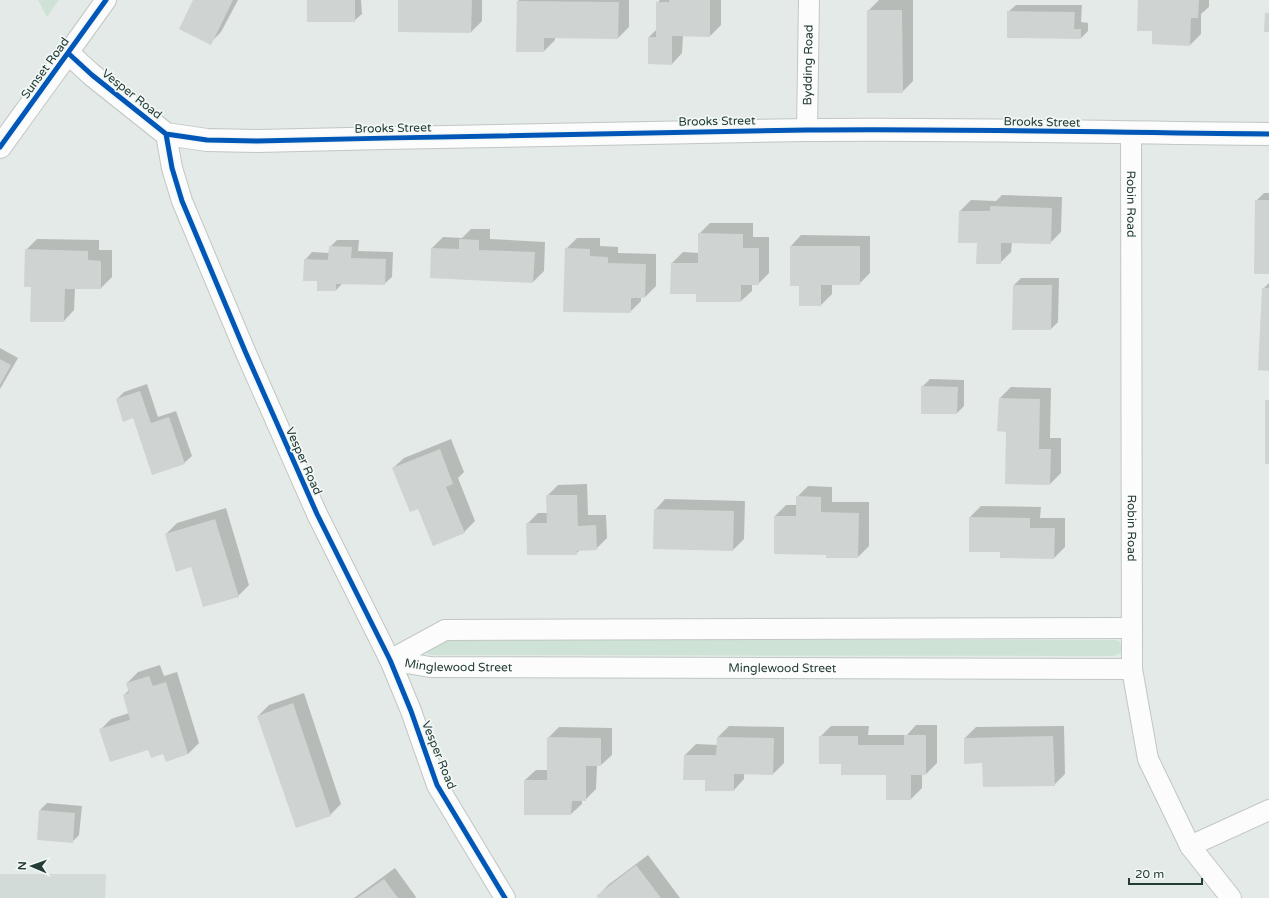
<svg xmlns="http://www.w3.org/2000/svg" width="1269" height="898" viewBox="0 0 1269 898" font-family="'Varela Round',sans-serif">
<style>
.built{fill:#d2dbd7}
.green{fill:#cee2d5}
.shadow{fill:#0003}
.building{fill:#cfd3d2}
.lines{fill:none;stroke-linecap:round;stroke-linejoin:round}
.minor-casing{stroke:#c1c7c4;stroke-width:22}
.tertiary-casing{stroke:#c1c7c4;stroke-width:24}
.minor{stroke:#fbfcfb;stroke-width:20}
.tertiary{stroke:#fbfcfb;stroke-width:22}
.cycleway-casing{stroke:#f3f8f6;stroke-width:8}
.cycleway{stroke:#0057b8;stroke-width:5}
.labels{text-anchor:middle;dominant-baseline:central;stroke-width:3.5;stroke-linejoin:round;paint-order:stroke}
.street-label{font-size:12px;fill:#233c37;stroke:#f3f8f6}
</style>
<rect width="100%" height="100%" fill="#e4eae7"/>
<path class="built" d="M0,874h106l-1,24h-105z"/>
<path class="green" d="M38,0h21l-12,17z
M431,640h683l5,1 3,6 -1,6 -7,3 -682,-1 -4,-1 -4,-3z"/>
<path class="shadow" d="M195,0h43l-17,32 -11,11z
M308,0h53l1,14 -8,7z
M399,0h83v21l-11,11z
M519,0h110v27l-11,11 -63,-1v3l-11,11 -26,-50z
M660,0h61v25l-11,11 -27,-1 -1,18 -10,11 -23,-27 8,-8v-26z
M879,0h34v81l-11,11 -34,-81z
M1139,0h70v7l-8,7v20l-11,11 -37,-15z
M1016,5h66l-1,17 7,1v8l-7,7 -73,-26z
M1264,193h5v80l-13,-72z
M1002,195l60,2 -1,35 -11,11 -38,-1 -1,10 -11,11 -22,-20 -18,-32 11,-11 25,1z
M710,223h43v14h16v36l-11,11h-6v7l-11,10 -43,-8 -26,-30 11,-11 16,1v-19z
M471,229h19v10l55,3 -1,29 -11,11 -101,-34 11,-11 19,1z
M801,235l69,1v37l-11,11h-27v10l-11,11 -20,-20 -10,-39z
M577,238h23v8l18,1v6l38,1v32l-11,11h-4v4l-11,11 -64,-63z
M37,239l62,1v10h13v27l-11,11h-26l-1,22 -10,11 -38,-71z
M337,240h22l-1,11 35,1 -1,25 -8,7 -41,-1 -7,7 -18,-10 -13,-20 7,-8 17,1 1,-6z
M1021,278h38l-1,44 -7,7h-38l1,-44z
M1269,283v87l-6,-81z
M0,348l18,10 -18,31z
M930,379l34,1v26l-7,7h-35v-26z
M147,384l11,33 18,-6 16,45 -8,7 -50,-46 -17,-18 7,-7z
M1011,387l40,1 -1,50h11v35l-11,11 -43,-53 -7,-33z
M451,439l13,33 -6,6 17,43 -11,11 -45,-24 -26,-40 11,-10z
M587,484l1,31h18l1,23 -11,11 -16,1 -4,4 -49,-30 11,-11h10l-1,-17 11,-11z
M808,486l24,1v15h37v44l-11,11 -31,-3 -52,-38 11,-11h11v-8z
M665,499l80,2 -1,38 -11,11 -78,-40z
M981,506l60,1 -1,11h25v29l-11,11 -84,-41z
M226,508l23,77 -11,11 -46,-30 -26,-32 11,-11z
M160,665l4,11 13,-4 22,71 -11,11 -24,-1 -15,-4 -49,-19 11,-11 18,-6 -5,-18 5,-5 -2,-7 11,-11z
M304,693l37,111 -11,11 -72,-99 11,-11z
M916,725h21v38l-11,11h-4v14l-11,11 -24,-25 -45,-11 -22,-26 11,-11h38l-1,9h39z
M729,726l55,1v36l-11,11 -29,-1v6l-10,11 -27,-11 -22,-24 11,-11 22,1v-8z
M1064,726l1,48 -11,11 -71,-23 -18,1v-25l11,-11z
M559,727l53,1v27l-11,10h-4l-1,24 -11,11h-3v4l-11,10 -46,-34 11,-10h12v-32z
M47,803l35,3 -3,29 -7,7 -32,-32z
M648,855l32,43h-81l-1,-2 10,-11z
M395,868l21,29 -1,1h-61z"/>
<path class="building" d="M193,0h40l-22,45 -32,-16z
M307,0h48v22h-48z
M398,0h74l-1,33 -73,-1z
M669,0h41v37l-38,-1v29l-24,-1v-27h8v-35h13z
M1138,0h61l-1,18h-7l-1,28 -38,-2v-13h-15z
M517,1l102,1 -1,37 -74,-1v14h-28z
M867,10h35l1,83h-36z
M1007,11l68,1 -1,17h7v10l-74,-1z
M1265,13h4v19h-5z
M1255,200h14v74h-15z
M990,206l62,2 -1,36 -50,-1v21h-25l1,-21h-19l1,-32h31z
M698,233l45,1v14h16v37h-18v17h-45v-8h-26l1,-31h27z
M459,239l20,1v10l56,2 -2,31 -103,-5 1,-30 28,1z
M329,246l23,1 -1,11 35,1 -1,26 -49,-1v7h-19v-10h-14l1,-22 24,1z
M790,246h70v39h-39v21h-22v-20h-9z
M565,248l25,1v7l18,1v6l38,1 -1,34h-14v15l-68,-1z
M25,249l63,2v9l13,1v28h-36l-1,33h-34l1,-35h-7z
M1013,285h39l-1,45h-39z
M1262,288h7v83l-11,-1z
M0,359l11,6 -11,20z
M921,386l37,1 -1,27h-36z
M140,391l11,32 18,-6 16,47 -33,11 -19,-57 -10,4 -7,-23z
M999,398l41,1 -1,50h12l-1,36 -45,-1 1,-52 -9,-1z
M1265,400h4v64h-4z
M440,449l13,35 -7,3 19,46 -32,13 -15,-37 -8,3 -18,-44z
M546,495h31l1,31 18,-1 1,25 -20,1v4h-50l-1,-32h21z
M796,496l25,1v15l38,1 -1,45h-32v-3l-52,-1v-38h22z
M654,509l80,2 -1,40 -80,-2z
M969,517l61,1v10h25l-1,31 -54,-1v-6h-31z
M215,519l24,78 -36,10 -12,-40 -15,5 -11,-38z
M149,676l4,10 13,-4 22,72 -22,8 -3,-8 -12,4 -3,-8 -38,12 -11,-33 31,-9 -7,-25 6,-2 -3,-10z
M293,703l38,113 -35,12 -39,-112z
M904,735h22v40h-15v25h-25v-25h-45v-11h-22v-28h39v9h46z
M1053,736l2,50 -72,1 -1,-24 -18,1v-26z
M547,737l54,1v28h-15v35h-14l-1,14h-47v-35h23z
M717,737l57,1 -1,37 -39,-1v17h-29v-11h-22l1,-25h32z
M39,810l36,3 -2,30 -36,-3z
M636,865l25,33h-63l-2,-2z
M384,879l14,19h-41z"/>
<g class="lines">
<g class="minor-casing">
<g id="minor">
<path d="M68,53l38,-53"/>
<path id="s1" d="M807,130l2,-130"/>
<path id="s2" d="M1131,133l1,536 16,90 42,87 41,52"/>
<path d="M166,134l6,34 10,33 63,150 72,163 73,146 21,51 26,74 68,113"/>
<path d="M390,660l55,-30 687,-2"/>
<path id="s3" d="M390,660l40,7 702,2"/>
<path d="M1190,846l79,-36"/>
</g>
</g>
<g class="tertiary-casing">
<path id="tertiary" d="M0,147l68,-94 24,22 74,59 41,6 51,1c183,-4 366,-9 549,-11 154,-2 308,3 462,4"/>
</g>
<use href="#minor" class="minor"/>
<use href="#tertiary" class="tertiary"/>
<g class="cycleway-casing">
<path id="cycleway" d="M68,53l24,22 74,59 6,34 10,33 63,150 72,163 73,146 21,51 26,74 68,113
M166,134l41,6 51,1c183,-4 366,-9 549,-11 154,-2 308,3 462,4
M0,147l106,-147"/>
</g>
<use href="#cycleway" class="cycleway"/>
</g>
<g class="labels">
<g class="street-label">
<text stroke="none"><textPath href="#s1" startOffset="65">Bydding Road</textPath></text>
<text transform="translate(45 68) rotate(-54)">Sunset Road</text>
<text transform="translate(132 94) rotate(38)">Vesper Road</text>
<text transform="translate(717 121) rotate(-1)">Brooks Street</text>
<text transform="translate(1042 122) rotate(1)">Brooks Street</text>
<text transform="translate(393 128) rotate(-1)">Brooks Street</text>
<text stroke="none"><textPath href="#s2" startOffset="71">Robin Road</textPath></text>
<text transform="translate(304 461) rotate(66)">Vesper Road</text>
<text stroke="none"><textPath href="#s2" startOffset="395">Robin Road</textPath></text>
<text stroke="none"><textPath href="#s3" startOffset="69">Minglewood Street</textPath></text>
<text stroke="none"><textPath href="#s3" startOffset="393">Minglewood Street</textPath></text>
<text transform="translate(439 755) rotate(68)">Vesper Road</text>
</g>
</g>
<g transform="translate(32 866) rotate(272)" stroke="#f3f8f6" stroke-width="3" paint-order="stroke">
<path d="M0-3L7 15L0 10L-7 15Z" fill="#233c37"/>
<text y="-6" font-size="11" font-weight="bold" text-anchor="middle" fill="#233c37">N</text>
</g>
<path d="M1129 878v6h73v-6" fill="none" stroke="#233c37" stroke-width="2"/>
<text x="1135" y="878" font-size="12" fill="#233c37" stroke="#f3f8f6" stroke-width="3" paint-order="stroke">20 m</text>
</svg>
